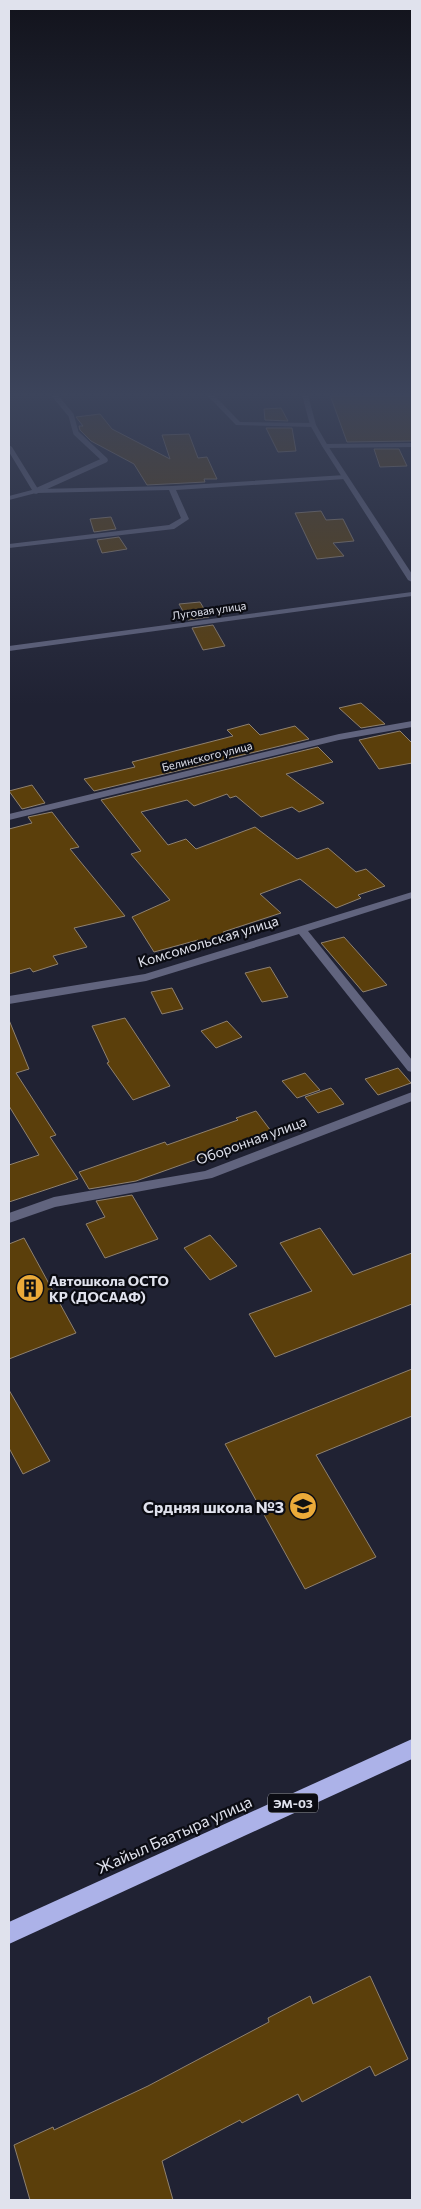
<svg xmlns="http://www.w3.org/2000/svg" width="421" height="2209" viewBox="0 0 421 2209" font-family="Commissioner,sans-serif">
<style>
.building{fill:#5b3f0b;stroke:#8f816f}
.lines{fill:none;stroke-linecap:round;stroke-linejoin:round}
.service{stroke:#61647e;stroke-width:5.5}
.minor{fill:#61647e;fill-rule:evenodd}
.tertiary{fill:#61647e;fill-rule:evenodd}
.trunk{fill:#acb2e8;fill-rule:evenodd}
.labels{text-anchor:middle;dominant-baseline:central;stroke-width:4.5;stroke-linejoin:round;paint-order:stroke}
.far-street-label{font-size:11px;fill:#e0e2ed;stroke:#0b0c13}
.shield{fill:#0b0c13;stroke:#a0a2ac;stroke-width:1}
.shield-label{font-size:12px;font-weight:bold;fill:#e0e2ed}
.street-label{font-size:14px;fill:#e0e2ed;stroke:#0b0c13}
.poi-label{font-size:14px;font-weight:bold;fill:#e0e2ed;stroke:#0b0c13;text-anchor:start}
.near-poi-label{font-size:16px;font-weight:bold;fill:#e0e2ed;stroke:#0b0c13;text-anchor:end}
.near-street-label{font-size:16px;fill:#e0e2ed;stroke:#0b0c13}
</style>
<rect width="100%" height="100%" fill="#202233"/>
<path class="building" d="M330,395h82v46l-65,1z
M281,408l7,13 -23,-1 -1,-11z
M100,414l12,15 58,30 -8,-24 27,-1 9,24 9,-1 10,22h-13l1,3 -58,3 -13,-21 -43,-23 -11,-11 -1,-4h4l-7,-9z
M266,428h26l4,23 -18,1z
M374,449h25l8,17 -27,1z
M321,511l5,9 17,-1 11,22 -21,2 11,13 -27,3 -22,-46z
M111,517l5,12 -22,3 -4,-13z
M119,537l8,12 -25,4 -5,-13z
M200,602l9,15 -21,3 -9,-16z
M213,625l12,21 -22,4 -11,-22z
M361,703l24,21 -24,4 -22,-20z
M249,724l11,11 35,-9 14,13 -215,52 -10,-12 51,-12 -3,-5 101,-26 -6,-6z
M400,731l12,12v20l-33,6 -20,-29z
M318,747l15,15 -47,12 38,29 -25,9 -7,-5 -31,10 -25,-21 -6,2 -3,-4 -33,12 -7,-6 -46,12 27,33 18,-6 10,10 59,-22 42,32 31,-11 28,24 10,-3 19,17 -27,9 3,3 -25,10 -36,-29 -40,15 21,19 -58,19 4,5 -26,7 -3,-4 -44,12 -22,-35 38,-17 -39,-46 10,-3 -40,-51z
M32,785l13,18 -23,6 -13,-18z
M52,812l27,35 -9,2 55,67 -51,12 13,19 -34,9 5,8 -25,8 -3,-4 -21,6v-145l23,-6 -4,-6z
M344,937l43,48 -24,7 -42,-49z
M270,967l18,30 -26,5 -17,-29z
M172,988l11,21 -21,5 -11,-22z
M125,1018l45,68 -37,14 -26,-37 2,-1 -17,-36z
M9,1020l20,49 -13,4 40,62 -6,2 28,42 -69,23v-37l30,-10 -30,-49z
M227,1021l15,16 -26,11 -15,-17z
M398,1068l13,15 -33,12 -13,-16z
M305,1073l15,17 -23,8 -15,-17z
M331,1088l13,16 -26,9 -13,-16z
M256,1111l15,20 -37,13 4,6 -30,11 -2,-5 -70,25 -47,8 -10,-17 86,-30 2,3 71,-25 -2,-2z
M132,1195l26,44 -53,19 -19,-34 19,-7 -9,-16z
M320,1228l33,47 59,-22v51l-137,53 -26,-43 63,-23 -32,-48z
M210,1235l27,31 -27,14 -26,-32z
M24,1238l52,95 -67,26v-115z
M412,1369v47l-96,39 60,102 -71,32 -80,-145z
M9,1390l41,71 -27,13 -14,-26z
M370,1976l38,83 -33,17 -5,-10 -68,36 -4,-8 -56,29 -2,-3 -78,41 11,39h-143l-16,-55 39,-18 1,3 94,-44 121,-64 -1,-4 42,-22 3,8z"/>
<g class="lines">
<path class="service" d="M36,491l69,-31 -29,-27 -5,-18 -16,-19"/>
<path class="minor" d="M207,395h7l26,27 73,1 3,2 -3,2 -77,-2z
M412,443v4l-87,1 -3,-2 3,-2z
M9,445l3,2 26,42 134,-3 173,-11 3,2 -3,2 -169,11 13,29 -15,10 -165,19v-4l160,-19 12,-7 -12,-28 -133,3 -27,7v-4l23,-6 -23,-38z
M412,721v6l-73,13 -330,80v-6l330,-80z
M412,892v6l-104,33 104,129v12l-4,-1 -109,-137 -153,47 -137,23v-8l136,-22z
M412,1092v9l-200,77 -157,29 -46,16v-10l45,-16 151,-26z"/>
<path class="tertiary" d="M302,395h6l8,30 12,21 84,128v8l-4,-2 -86,-134 -12,-21z
M412,592v4l-403,55v-5z"/>
<path class="trunk" d="M412,1739v20l-403,185v-22z"/>
</g>
<linearGradient id="sky" x2="0" y2="1"><stop stop-color="#12131c"/><stop offset="0.56" stop-color="#3c445b"/><stop offset="1" stop-color="#3c445b" stop-opacity="0"/></linearGradient>
<rect width="421" height="705" fill="url(#sky)"/>
<defs>
<g id="building-disc" transform="scale(1.4375)"><circle r="9.5" fill="#ebaa39" stroke="#0b0c13"/><path d="M-4-6H4V6H1V3H-1V6H-4ZM-2.5-4.3h1.7v1.8h-1.7ZM.8-4.3h1.7v1.8H.8ZM-2.5-1h1.7V.8h-1.7ZM.8-1h1.7V.8H.8Z" fill="#111"/></g>
<g id="school-disc" transform="scale(1.4375)"><circle r="9.5" fill="#ebaa39" stroke="#0b0c13"/><path d="M0-5L7-2L0 1L-7-2ZM-4 1L0 2.5L4 1V4Q0 6-4 4Z" fill="#111"/></g>
</defs>
<g fill-rule="evenodd">
<use href="#building-disc" x="30" y="1288"/>
<use href="#school-disc" x="303" y="1506"/>
</g>
<g class="labels">
<g class="far-street-label">
<text transform="translate(209 610) rotate(-8)">Луговая улица</text>
<text transform="translate(207 756) rotate(-14)">Белинского улица</text>
</g>
<rect class="shield" x="268" y="1793.5" width="50" height="19" rx="4"/>
<g class="shield-label">
<text x="293" y="1803">ЭМ-03</text>
</g>
<g class="street-label">
<text transform="translate(208 941) rotate(-17)">Комсомольская улица</text>
<text transform="translate(251 1140) rotate(-20)">Оборонная улица</text>
</g>
<g class="poi-label">
<text x="49" y="1280">Автошкола ОСТО<tspan x="49" dy="16">КР (ДОСААФ)</tspan></text>
</g>
<g class="near-poi-label">
<text x="284" y="1506">Срдняя школа №3</text>
</g>
<g class="near-street-label">
<text transform="translate(174 1834) rotate(-24)">Жайыл Баатыра улица</text>
</g>
</g>
<rect width="421" height="2209" fill="none" stroke="#e0e2ed" stroke-width="20"/>
</svg>
